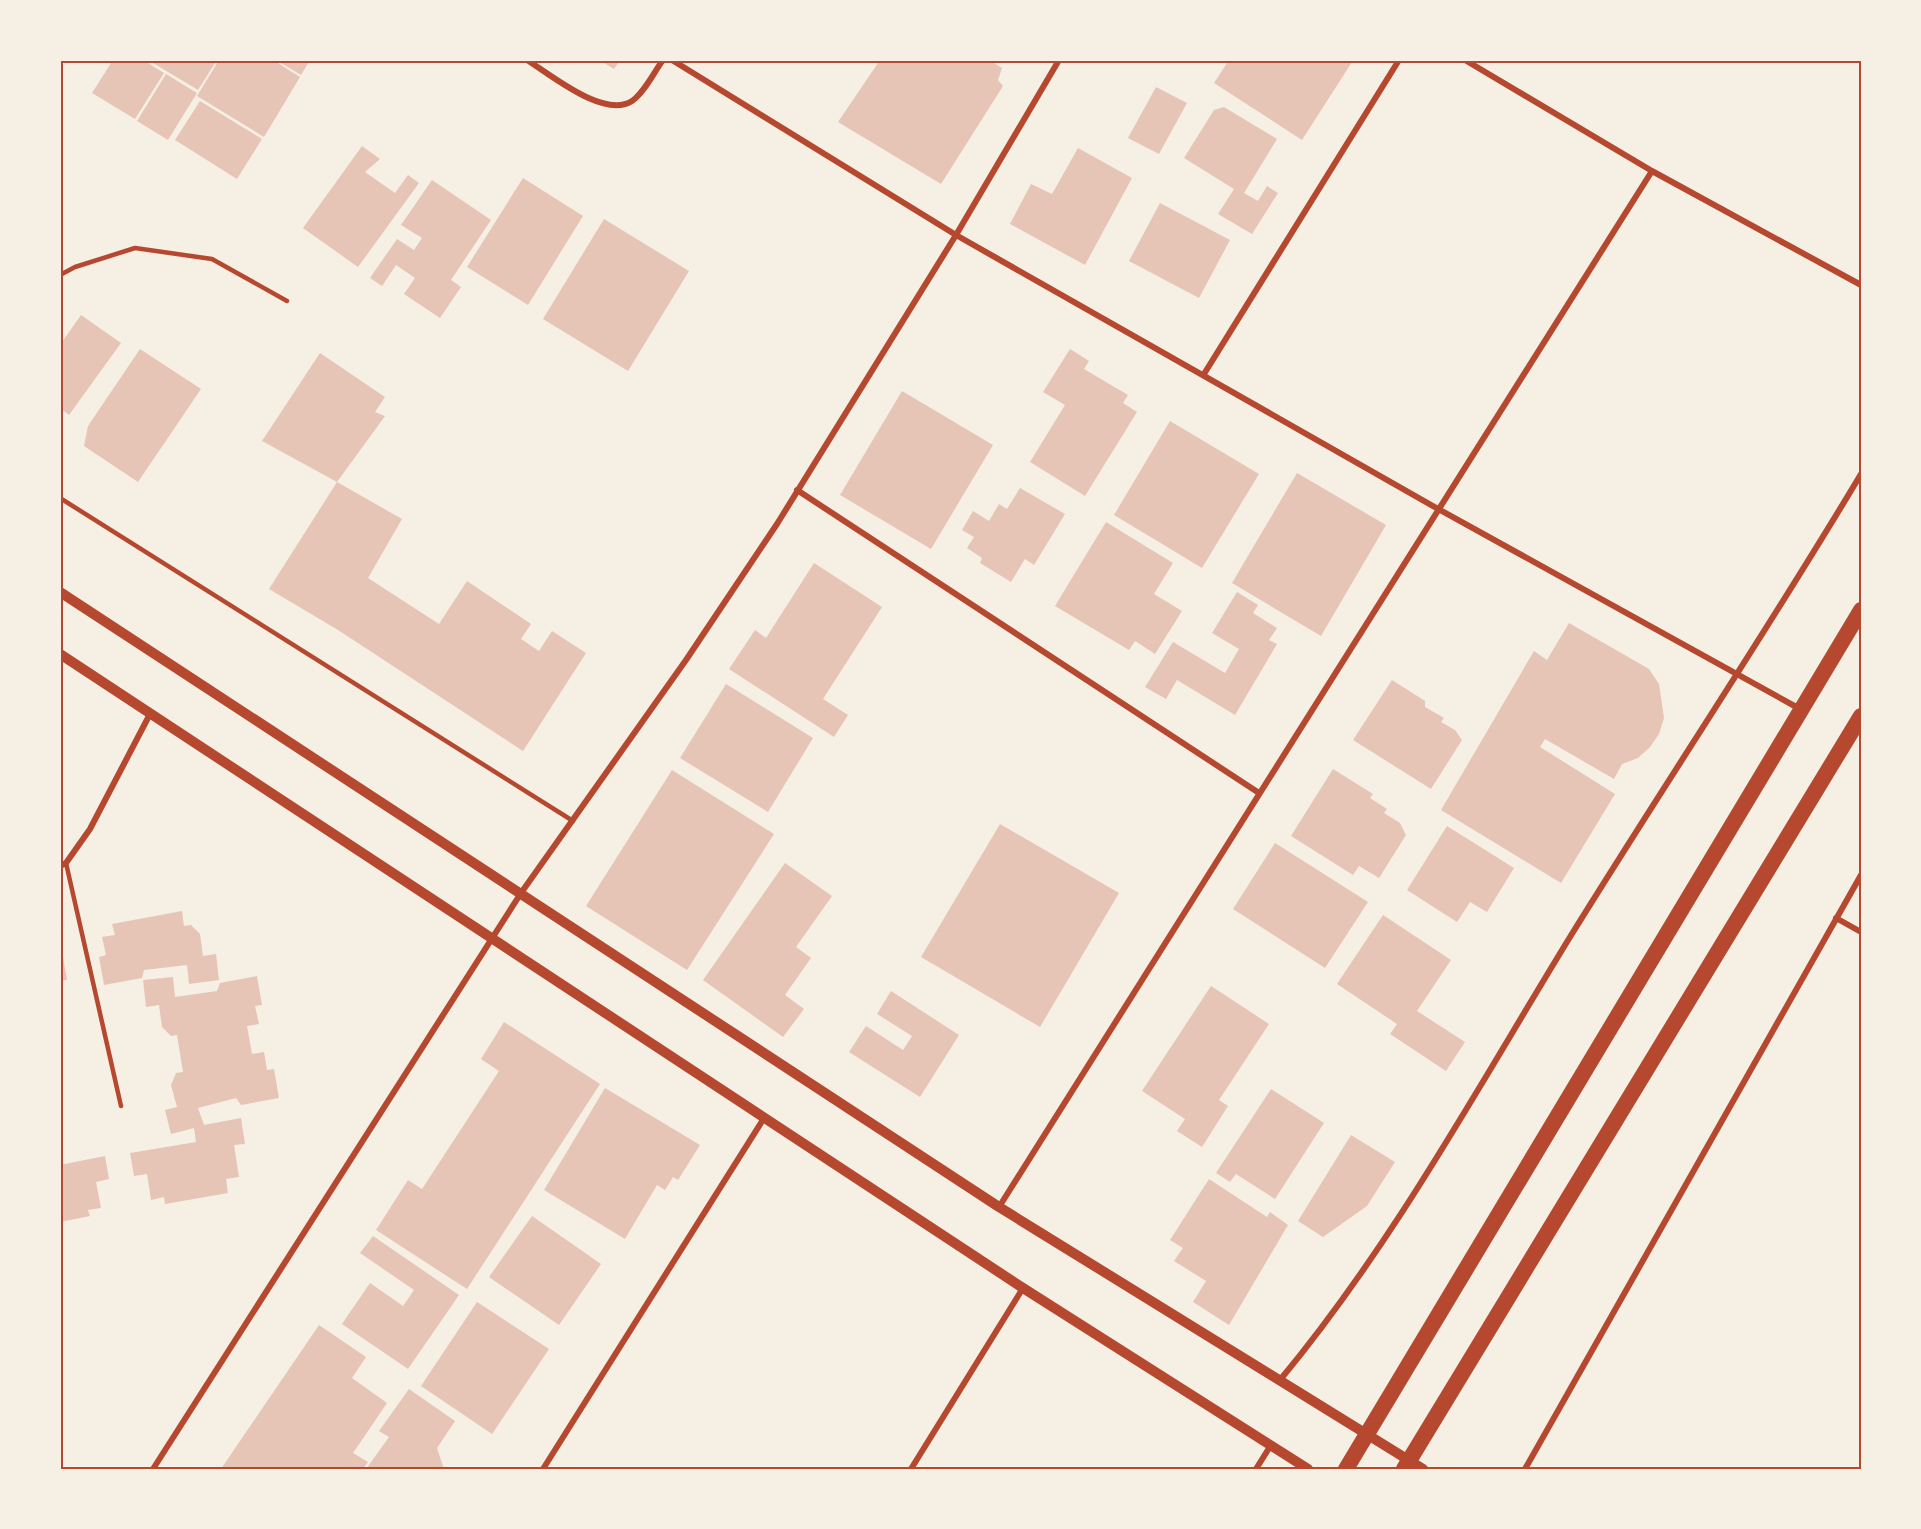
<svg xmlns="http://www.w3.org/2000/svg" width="1921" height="1529" viewBox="0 0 1921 1529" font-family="Quicksand,sans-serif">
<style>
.building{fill:#e6c5b7}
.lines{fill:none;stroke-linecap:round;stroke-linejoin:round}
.service{stroke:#b5482f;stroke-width:4.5}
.minor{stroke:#b5482f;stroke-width:6}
.tertiary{stroke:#b5482f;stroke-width:10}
.trunk{stroke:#b5482f;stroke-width:16}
.neatline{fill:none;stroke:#b5482f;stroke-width:2}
</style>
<rect width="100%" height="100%" fill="#f6efe4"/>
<path class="building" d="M113,60h30l21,13 -29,46 -43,-26z
M148,60h69l-19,30z
M219,60h54l27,17 -36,60 -67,-41z
M276,60h34l-9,15z
M599,60h21l-6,9z
M880,60h109l13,8 -4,12 5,6 -62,98 -103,-62z
M1229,60h120l3,2 -50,78 -88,-57z
M166,74l31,19 -29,47 -31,-19z
M1156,87l31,16 -28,51 -31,-16z
M200,101l62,38 -25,40 -62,-39z
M1224,107l53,32 -33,54 14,8 9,-15 11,7 -26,41 -34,-20 16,-25 -50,-31 30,-48z
M362,146l18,13 -15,13 30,21 13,-18 11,8 -61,84 -55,-39z
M1078,148l54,30 -47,87 -75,-41 21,-40 21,10z
M523,178l60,38 -55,89 -61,-38z
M432,180l59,40 -40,60 10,7 -21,31 -36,-24 11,-16 -19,-13 -14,21 -12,-8 27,-39 17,11 8,-12 -21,-13z
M1160,203l70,37 -31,58 -70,-37z
M604,219l85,52 -61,100 -85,-52z
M81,315l40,28 -52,72 -9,-7v-63z
M140,349l61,40 -63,93 -54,-36 4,-20z
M1070,349l19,12 -5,8 44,26 -5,8 14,9 -52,84 -55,-34 35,-57 -22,-13z
M320,353l65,44 -10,15 10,4 -48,66 -75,-41z
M902,391l91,54 -62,104 -91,-54z
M1170,421l89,53 -57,94 -88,-53z
M1297,473l89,52 -65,111 -89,-53z
M337,482l65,37 -34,59 71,46 28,-43 64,43 -10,15 18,12 13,-20 34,22 -63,98 -185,-121 -69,-41z
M1020,488l45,26 -31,51 -9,-6 -14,23 -31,-19 2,-5 -15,-10 7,-11 -12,-7 11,-19 16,10 10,-17 8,5z
M1106,522l67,41 -19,31 28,17 -27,43 -20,-13 -6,9 -74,-44z
M814,563l68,44 -59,92 25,16 -14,22 -105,-68 26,-39 11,8z
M1237,592l21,13 -5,8 24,15 -8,12 8,4 -42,71 -58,-35 -11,19 -21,-12 28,-45 52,31 14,-24 -27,-16z
M1569,623l80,46 10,15 5,34 -5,16 -9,13 -12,11 -16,6 -8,15 -69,-40 -5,8 75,47 -54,89 -120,-73 93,-159 13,9z
M1392,680l33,21v6l19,11 -3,4 14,8 7,10 -31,49 -78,-49z
M726,684l87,54 -45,74 -88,-54z
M1333,769l40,25 -3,4 17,11 -3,4 16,10 6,12 -27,43 -20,-12 -6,9 -62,-39z
M672,770l102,64 -87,136 -101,-64z
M1000,824l119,69 -79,134 -119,-70z
M1447,826l67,42 -27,44 -17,-10 -13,20 -50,-32z
M1275,843l93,59 -43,66 -92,-59z
M785,863l47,33 -36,51 15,11 -26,37 19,14 -21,28 -80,-57z
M182,911l2,15 7,-1 9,9 3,22 13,-2 3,26 -30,4 -2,-19 -43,5 -2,8 -38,7 -5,-28 7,-2 -4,-18 13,-2 -3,-11z
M1383,915l68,45 -34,51 48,31 -19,29 -56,-37 7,-10 -60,-40z
M63,957l4,23 -7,1v-23z
M257,976l5,29 -7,1 4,18 -12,2 5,28 12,-2 3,18 7,-1 5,29 -38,7 -5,-7 -38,10 6,17 37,-7 4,26 -11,1 5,32 -13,2 2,14 -63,11 -1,-7 -13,3 -4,-26 -13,2 -4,-23 66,-11 -2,-14 -23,6 -6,-24 12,-3 -6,-22 5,-12 7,-1 -6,-37 -6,1 -9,-9 -3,-22 -13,2 -3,-27 30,-3 2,20 42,-6 3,-8z
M1211,986l58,38 -50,76 9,6 -26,41 -25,-16 8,-12 -43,-28z
M891,991l68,44 -39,62 -71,-45 17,-26 37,24 9,-14 -35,-22z
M504,1022l96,62 -133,205 -91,-59 32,-50 14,9 77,-118 -18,-12z
M605,1088l95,57 -22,35 -5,-3 -8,13 -8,-5 -32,54 -81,-49z
M1271,1089l53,34 -49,76 -39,-25 -6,8 -14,-9z
M1351,1135l44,27 -28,44 -44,31 -25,-16z
M105,1156l4,23 -13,3 5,26 -13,2 2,6 -30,6v-57z
M1209,1179l58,38 3,-5 18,13 -59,100 -36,-23 13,-21 -32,-20 9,-13 -13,-8z
M532,1216l69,48 -42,61 -70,-48z
M373,1236l86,59 -51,74 -66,-45 28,-41 33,23 11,-16 -54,-37z
M477,1302l72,47 -57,85 -71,-48z
M319,1325l47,32 -14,21 35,25 -34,50 15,9 -5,7h-142z
M409,1389l46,32 -18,27 7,21h-78l23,-32 -10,-6z"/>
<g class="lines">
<path class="service" d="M60,275l15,-8 60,-19 77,11 75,42
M60,498l513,323
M66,863l55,243"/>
<path class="minor" d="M527,60c24,15 77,59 105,41 12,-8 22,-29 31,-41
M672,60l284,175 484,275 360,199
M1465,60l187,111 209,114
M1204,374l195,-314
M797,490l462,303
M60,866l6,-3 24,-34 60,-115
M1836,918l25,14
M999,1207l653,-1036
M1280,1380c113,-136 198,-293 290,-443 96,-155 198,-307 291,-463
M153,1469l368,-576 165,-233 91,-136 179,-289 103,-175
M543,1469l221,-351
M911,1469l112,-181
M1256,1469l15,-24
M1525,1469l336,-594"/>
<path class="tertiary" d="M60,592l939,615 424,262
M60,654l963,634 285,181"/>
<path class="trunk" d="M1346,1469l515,-859
M1404,1469l457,-753"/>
</g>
<rect width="1921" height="1529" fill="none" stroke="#f6efe4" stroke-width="123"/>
<rect x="62" y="62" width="1798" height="1406" class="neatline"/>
</svg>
